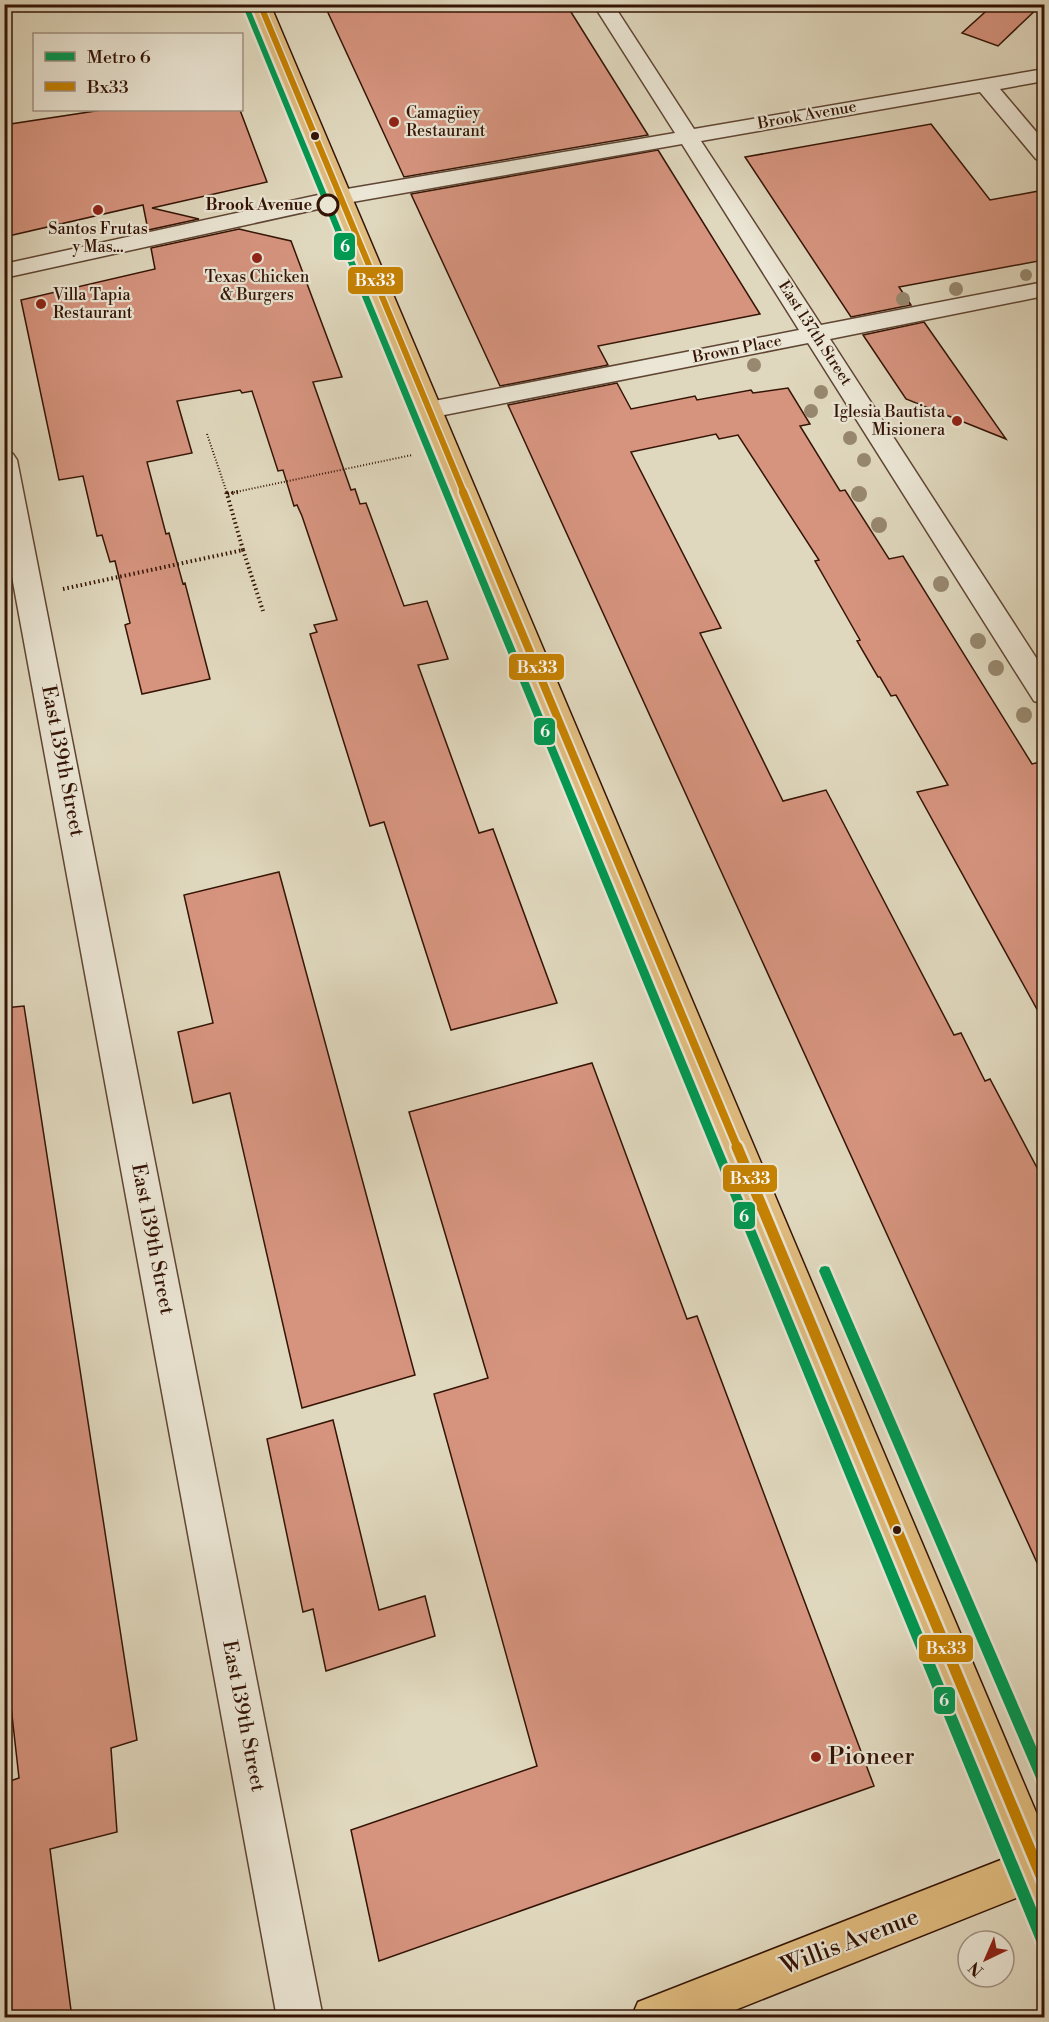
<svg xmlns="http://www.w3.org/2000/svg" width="1049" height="2022" viewBox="0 0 1049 2022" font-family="'Libre Bodoni',serif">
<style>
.building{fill:#d6947f;stroke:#341405;stroke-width:1.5}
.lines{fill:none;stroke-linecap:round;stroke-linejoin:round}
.minor-casing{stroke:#5f4533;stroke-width:3}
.major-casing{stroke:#341405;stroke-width:3}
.path-far1{stroke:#341405;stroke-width:2;stroke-dasharray:1 2;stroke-linecap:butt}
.path{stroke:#341405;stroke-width:4;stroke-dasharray:1.5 3;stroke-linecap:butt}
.minor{fill:#ebe6d5;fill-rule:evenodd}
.major{fill:#e0bc7f;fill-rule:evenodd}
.bus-1-far2-casing{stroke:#ebe6d5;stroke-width:9}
.bus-1-far1-casing{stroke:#ebe6d5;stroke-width:12}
.bus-1-casing{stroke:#ebe6d5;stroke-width:16}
.bus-1-far2{stroke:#c68201;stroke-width:6}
.bus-1-far1{stroke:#c68201;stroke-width:8}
.bus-1{stroke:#c68201;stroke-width:11}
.metro-1-casing{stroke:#ebe6d5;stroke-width:5}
.metro-1{fill:#009952;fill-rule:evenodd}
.tree{fill:#97886f}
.poi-dot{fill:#8f2418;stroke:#ebe6d5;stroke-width:2}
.bus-dot{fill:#341405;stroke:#ebe6d5;stroke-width:2}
.stop-dot{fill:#ebe6d5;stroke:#341405;stroke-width:3}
.labels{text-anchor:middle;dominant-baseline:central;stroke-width:4.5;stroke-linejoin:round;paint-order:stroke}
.far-poi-label{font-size:16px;fill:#341405;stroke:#ebe6d5;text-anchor:start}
.far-street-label{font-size:16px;fill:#341405;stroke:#ebe6d5}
.far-stop-label{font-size:16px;font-weight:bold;fill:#341405;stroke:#ebe6d5;text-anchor:end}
.street-label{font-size:20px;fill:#341405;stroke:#ebe6d5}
.near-poi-label{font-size:24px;fill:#341405;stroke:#ebe6d5;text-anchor:start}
.near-street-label{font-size:24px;fill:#341405;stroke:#ebe6d5}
.line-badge{stroke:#ebe6d5;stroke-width:2}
.badge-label{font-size:16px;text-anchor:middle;font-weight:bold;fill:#fff}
</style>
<rect width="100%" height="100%" fill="#e0d8be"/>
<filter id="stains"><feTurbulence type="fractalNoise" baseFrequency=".00333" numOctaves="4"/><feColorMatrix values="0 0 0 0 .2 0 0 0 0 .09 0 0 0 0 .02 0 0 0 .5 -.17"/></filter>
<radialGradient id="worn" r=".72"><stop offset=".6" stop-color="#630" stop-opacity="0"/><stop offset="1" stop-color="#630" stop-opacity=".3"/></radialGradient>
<path class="building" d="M324,4h242l82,131 -244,42z
M994,4h48l-44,42 -36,-13z
M102,110h138l27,72 -115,26 47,11 -51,11 -5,-25 -139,32v-112z
M931,124l59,76 54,-10v70l-145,27 12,18 -60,12 -106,-160z
M658,150l102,164 -162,32 10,19 -108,21 -89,-192z
M239,229l52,12 51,136 -29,5 38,108 4,-1 5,15 6,-1 38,103 23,-5 21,58 -30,6 61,168 14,-4 64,174 -106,27 -67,-208 -14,4 -60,-192 7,-2 -3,-7 23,-5 -35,-104 -5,-11 -3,1 -11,-36 -5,1 -26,-80 -10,2 -2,-3 -63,11 15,52 -45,9 19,72 3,-1 14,51 2,-1 25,96 -68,15 -17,-69 5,-2 -15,-62 -5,1 -8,-27 -5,1 -14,-60 -24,4 -38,-180 134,-31 -4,-21z
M924,322l82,117 -100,-40 -43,-64z
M617,383l14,26 64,-13 2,4 54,-10 2,3 35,-5 22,36 -10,2 40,65 5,-1 44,69 14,-3 129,208 12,-3v261l-127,-230 31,-7 -52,-90 -5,1 -11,-19h-2l-21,-36 3,-1 -45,-79 4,-1 -81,-125 -19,4 -3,-5 -85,18 90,176 -21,5 83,168 43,-11 128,245 7,-2 24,48 5,-2 54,102v397l-536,-1173z
M279,872l136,503 -113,33 -72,-315 -37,10 -15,-71 35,-9 -29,-128z
M24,1006l113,734 -26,8 6,84 -67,17 22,169h-68v-235l15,-5 -15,-134v-636z
M592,1063l95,256 10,-3 177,470 -495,175 -28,-131 186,-64 -103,-372 54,-16 -79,-266z
M333,1420l46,190 46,-14 10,40 -109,35 -13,-62 -10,3 -36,-173z"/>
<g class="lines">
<g class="minor-casing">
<path id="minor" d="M593,4h20l81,125 350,-60v12l-44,8 44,52v19l-8,-1 -56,-67 -279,49 120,184 223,-43v14l-214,43 214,331v34l-10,-3 -226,-358 -379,75 -9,-2 -4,-6 4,-6 9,-2 370,-72 -117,-186 -341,60 -337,74v-14l337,-74 334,-57z
M4,452l9,2 4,6 306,1558h-46l-273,-1485z"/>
</g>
<g class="major-casing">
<path id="major" d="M250,4h20l774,1827v74l-16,-6 -2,-5 -311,124h-84l7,-16 373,-146z"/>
</g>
<path class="path-far1" d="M207,434l20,59
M231,493l181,-38"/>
<path class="path" d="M226,492l1,2
M243,550l20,61
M63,589l180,-39 -16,-56 11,-2"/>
<use href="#minor" class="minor"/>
<use href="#major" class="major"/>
<g class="bus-1-far2-casing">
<path id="bus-1-far2" d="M260,4l204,489"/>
</g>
<g class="bus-1-far1-casing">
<path id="bus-1-far1" d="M463,492l275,657"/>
</g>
<g class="bus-1-casing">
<path id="bus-1" d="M737,1147l307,736"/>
</g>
<use href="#bus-1-far2" class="bus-1-far2"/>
<use href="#bus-1-far1" class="bus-1-far1"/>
<use href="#bus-1" class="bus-1"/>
<g class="metro-1-casing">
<path id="metro-1" d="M242,4h6l796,1923v23l-5,-2 -2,-5z
M825,1266l4,1 215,498v22l-5,-2 -220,-514 2,-4z"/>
</g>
<use href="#metro-1" class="metro-1"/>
</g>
<g class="tree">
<circle cx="1026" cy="275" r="6"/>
<circle cx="956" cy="289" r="7"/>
<circle cx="903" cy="299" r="7"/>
<circle cx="754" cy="365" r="7"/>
<circle cx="821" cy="392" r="7"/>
<circle cx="811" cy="411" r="7"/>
<circle cx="850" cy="438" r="7"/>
<circle cx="864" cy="460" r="7"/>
<circle cx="859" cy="494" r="8"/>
<circle cx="879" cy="525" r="8"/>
<circle cx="941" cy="584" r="8"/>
<circle cx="978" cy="641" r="8"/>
<circle cx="996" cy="668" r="8"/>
<circle cx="1024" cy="715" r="8"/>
</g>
<g class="poi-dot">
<circle cx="394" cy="122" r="6"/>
<circle cx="98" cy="210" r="6"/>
<circle cx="257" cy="258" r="6"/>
<circle cx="41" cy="304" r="6"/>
<circle cx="957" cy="421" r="6"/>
<circle cx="816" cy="1757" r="6"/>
</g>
<g class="bus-dot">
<circle cx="315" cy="136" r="5"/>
<circle cx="897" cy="1530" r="5"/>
</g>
<circle class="stop-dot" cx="328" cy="205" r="10"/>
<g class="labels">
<g class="far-poi-label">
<text x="406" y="113">Camagüey<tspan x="406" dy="18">Restaurant</tspan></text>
<text x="98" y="229" text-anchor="middle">Santos Frutas<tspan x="98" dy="18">y Mas...</tspan></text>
<text x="257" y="277" text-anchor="middle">Texas Chicken<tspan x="257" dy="18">&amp; Burgers</tspan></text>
<text x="53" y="295">Villa Tapia<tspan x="53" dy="18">Restaurant</tspan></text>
<text x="945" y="412" text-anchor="end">Iglesia Bautista<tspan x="945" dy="18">Misionera</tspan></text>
</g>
<g class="far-street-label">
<text transform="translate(807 115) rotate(-10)">Brook Avenue</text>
<text transform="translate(815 333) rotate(57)">East 137th Street</text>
<text transform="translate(737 349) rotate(-11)">Brown Place</text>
</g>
<g class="far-stop-label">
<text x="312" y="205">Brook Avenue</text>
</g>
<g class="street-label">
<text transform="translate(62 761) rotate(79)">East 139th Street</text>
<text transform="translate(152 1239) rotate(79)">East 139th Street</text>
<text transform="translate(243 1716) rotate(79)">East 139th Street</text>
</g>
<g class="near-poi-label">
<text x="828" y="1757">Pioneer</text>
</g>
<g class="near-street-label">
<text transform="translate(850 1942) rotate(-21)">Willis Avenue</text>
</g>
</g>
<g class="line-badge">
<rect x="333" y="232" width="23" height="29" rx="6" fill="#009952"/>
<rect x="347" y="266" width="57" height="29" rx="6" fill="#c68201"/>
<rect x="508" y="653" width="57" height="28" rx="6" fill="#c68201"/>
<rect x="533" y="717" width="23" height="29" rx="6" fill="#009952"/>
<rect x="722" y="1164" width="56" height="29" rx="6" fill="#c68201"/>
<rect x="733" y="1201" width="23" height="29" rx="6" fill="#009952"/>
<rect x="918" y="1634" width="56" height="29" rx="6" fill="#c68201"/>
<rect x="933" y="1686" width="23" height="29" rx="6" fill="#009952"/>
</g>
<g class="badge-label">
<text x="345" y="252">6</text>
<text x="375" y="286">Bx33</text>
<text x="537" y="673">Bx33</text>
<text x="545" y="737">6</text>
<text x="750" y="1184">Bx33</text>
<text x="744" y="1222">6</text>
<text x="946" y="1654">Bx33</text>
<text x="944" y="1706">6</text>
</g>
<rect width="1049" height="2022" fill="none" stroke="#e0d8be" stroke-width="24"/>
<rect x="6" y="6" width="1037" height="2010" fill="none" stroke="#341405" stroke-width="3"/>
<rect x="12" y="12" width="1025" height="1998" fill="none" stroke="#341405" stroke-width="1.5"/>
<rect x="33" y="33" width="210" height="78" fill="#ebe6d5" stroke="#a29282" stroke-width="1.5"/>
<rect x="45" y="52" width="30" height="9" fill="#009952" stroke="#a29282" stroke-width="1.5"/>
<text x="87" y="63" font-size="18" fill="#341405">Metro 6</text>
<rect x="45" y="82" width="30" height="9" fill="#c68201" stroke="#a29282" stroke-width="1.5"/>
<text x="87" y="93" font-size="18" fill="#341405">Bx33</text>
<g transform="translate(986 1959) rotate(224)"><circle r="28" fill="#ebe6d5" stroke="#a29282" stroke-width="1.5"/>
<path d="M0-4.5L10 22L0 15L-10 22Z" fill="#8f2418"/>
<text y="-9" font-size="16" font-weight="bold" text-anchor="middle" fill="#341405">N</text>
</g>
<rect width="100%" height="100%" filter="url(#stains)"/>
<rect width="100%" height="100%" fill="url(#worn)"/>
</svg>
